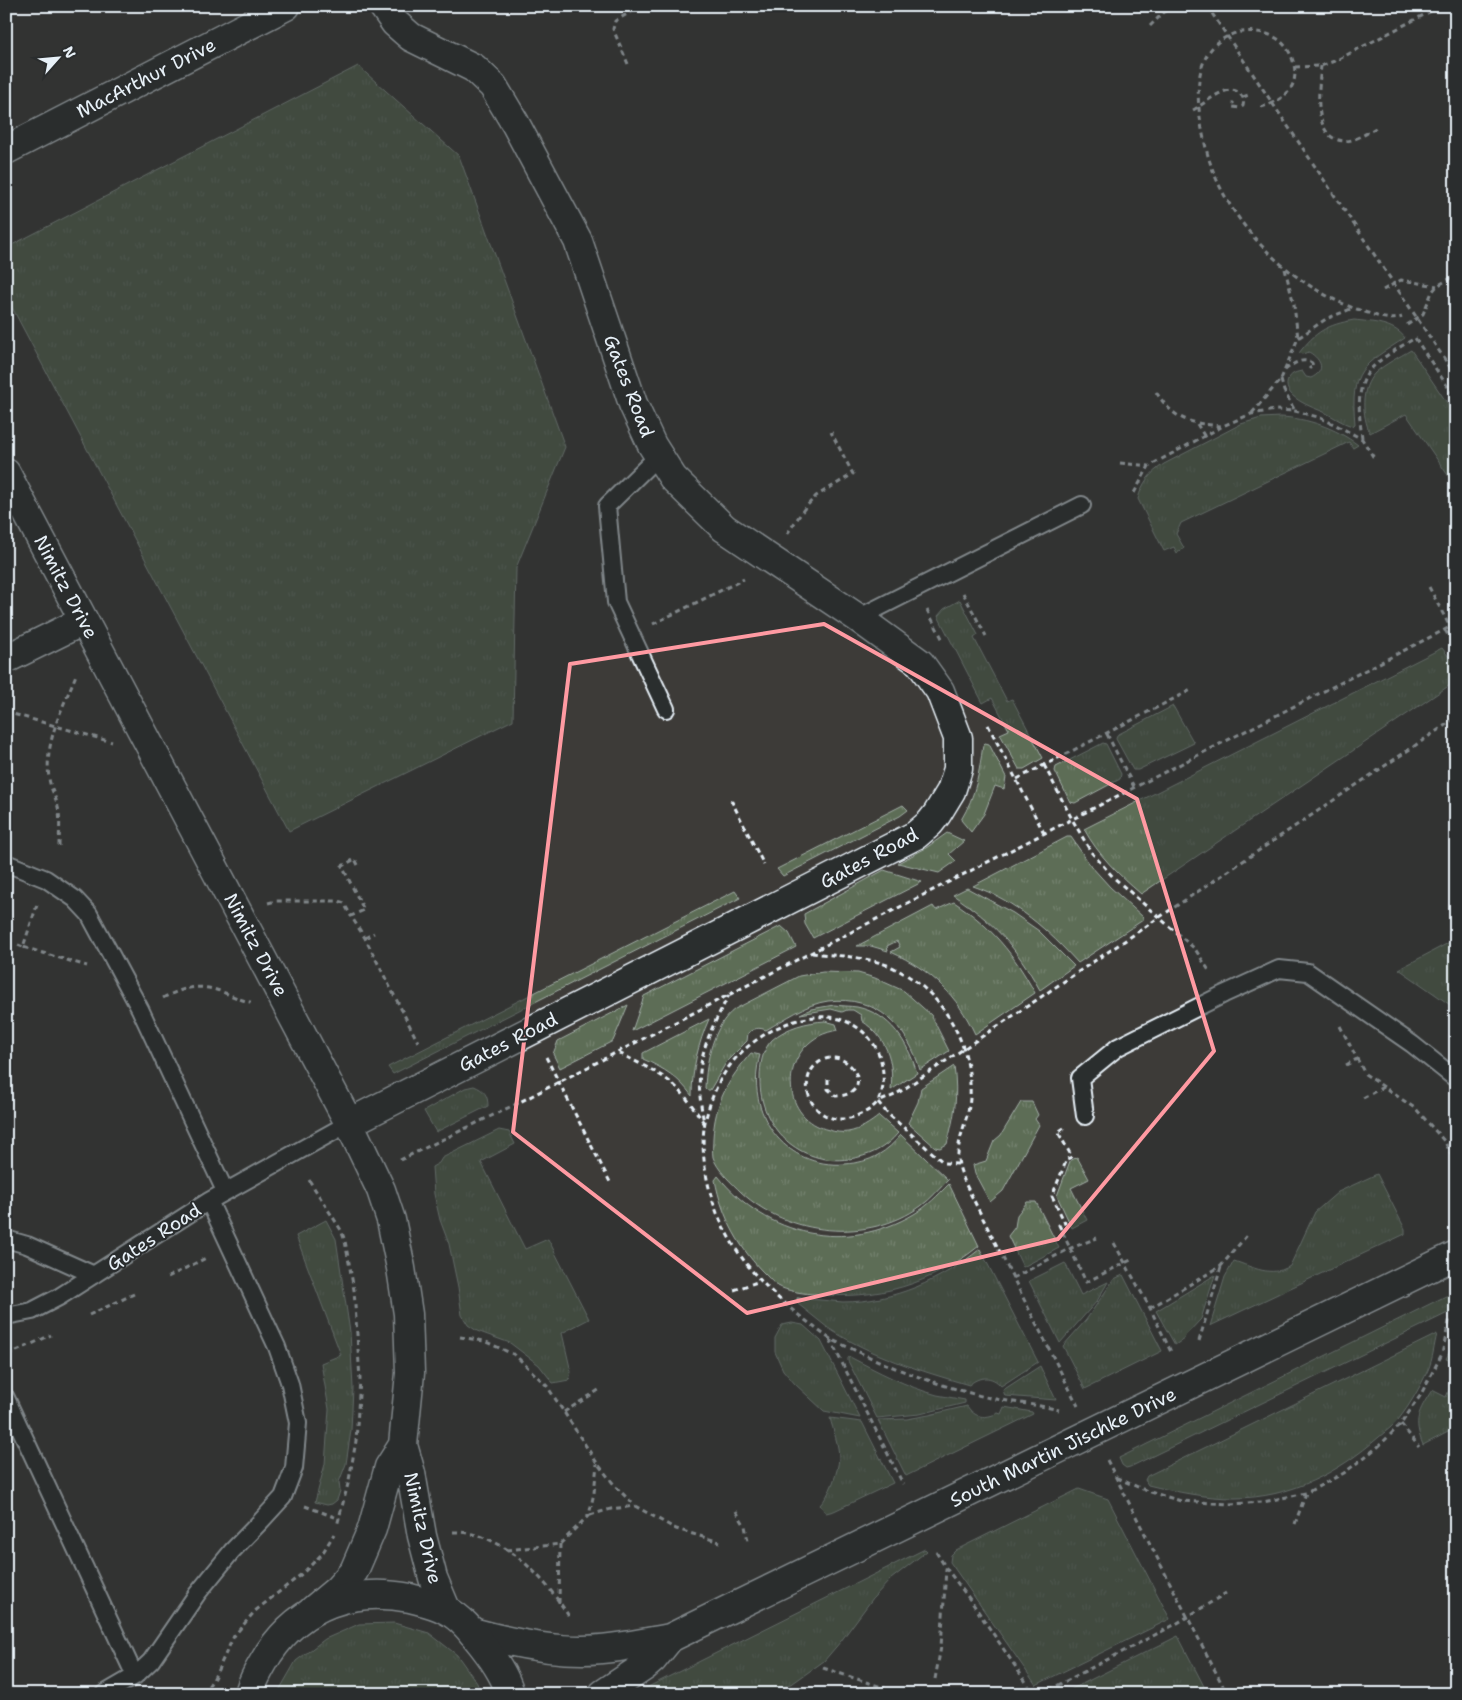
<svg xmlns="http://www.w3.org/2000/svg" width="1462" height="1700" viewBox="0 0 1462 1700" font-family="'Shantell Sans',sans-serif">
<style>
.built{fill:#3d3a38}
.grass{fill:url(#grass-tufts);stroke:#a2afa7}
.lines{fill:none;stroke-linecap:round;stroke-linejoin:round}
.lane-casing{stroke:#e8f1f8;stroke-width:20}
.street-casing{stroke:#e8f1f8;stroke-width:31}
.secondary-casing{stroke:#e8f1f8;stroke-width:31}
.path{stroke:#e8f1f8;stroke-width:3;stroke-dasharray:5 4;stroke-linecap:butt}
.lane{stroke:#2a2d2e;stroke-width:16}
.street{stroke:#2a2d2e;stroke-width:28}
.secondary{stroke:#2a2d2e;stroke-width:28}
.marked{fill:none;stroke:#ff9aa2;stroke-width:4;stroke-linejoin:round}
.labels{text-anchor:middle;dominant-baseline:central;stroke-width:4;stroke-linejoin:round;paint-order:stroke}
.street-label{font-size:19px;fill:#e8f1f8;stroke:#2a2d2e}
</style>
<defs>
<pattern id="grass-tufts" width="24" height="20" patternUnits="userSpaceOnUse" patternTransform="scale(1.25)"><rect width="24" height="20" fill="#5d6d56"/><path d="M3 7l-1-3M5 7V3M7 7l1-3M15 17l-1-3M17 17v-4M19 17l1-3" fill="none" stroke="#74826f"/></pattern>
</defs>
<rect width="100%" height="100%" fill="#2a2d2e"/>
<filter id="ink" filterUnits="userSpaceOnUse"><feTurbulence type="fractalNoise" baseFrequency=".02" numOctaves="2"/><feDisplacementMap in="SourceGraphic" scale="10" xChannelSelector="R" yChannelSelector="G"/><feConvolveMatrix kernelMatrix="1 2 1 2 8 2 1 2 1" color-interpolation-filters="sRGB"/></filter>
<g filter="url(#ink)">
<path class="built" d="M6,6h1450v1688h-1450z"/>
<path class="grass" d="M358,66l101,90 106,291 -49,121 -3,152 -224,111 -283,-535v-48z
M1354,320c18,2 40,3 51,18 -43,28 -55,31 -50,86l-3,2c-10,-3 -18,-9 -28,-14 -10,-4 -46,-16 -35,-34 3,-5 8,-6 13,-7l4,6 5,1c15,-7 11,-18 -2,-26l-7,2 -3,-1c17,-22 28,-28 55,-33z
M1411,350l45,66v71l-50,-73 -36,19c-8,-17 -10,-45 5,-60 10,-9 24,-16 36,-23z
M1280,417c27,1 56,11 78,28l-5,3 -4,-6 -168,81 -5,11 8,14 -7,5 -3,-6 -10,4 -26,-52c4,-16 12,-26 26,-35l77,-40 20,-6z
M960,600l18,35 -4,3 33,63 5,-2 31,59 -19,11h-5l-19,-35 9,-4 -17,-32 -9,5 -45,-87 6,-7z
M1442,648l14,18v15l-315,213c-22,-19 -43,-39 -57,-65z
M1173,706l21,37 -56,27h-5l-17,-31 1,-4z
M985,743l4,1 17,33 -2,12 -9,-3 -11,28 -13,18 -10,-12c15,-25 18,-46 22,-75z
M1103,743l3,1 15,30 -1,5 -45,24 -5,-1 -15,-31 1,-4z
M903,805l5,5 -8,6 -117,60 -6,-7z
M947,833l17,8 -15,13 7,7 -17,12 -41,-10 28,-15z
M1067,837h4l20,29 19,21 33,30v3l-65,43c-29,-32 -63,-63 -105,-77z
M884,870l38,12 -109,56 -8,-14 -1,-10z
M967,888l46,25 26,18 35,35 -34,24c-24,-43 -46,-68 -87,-95z
M735,891l5,7 -347,176 -5,-7z
M954,902c37,24 60,52 81,91l-60,41c-18,-39 -44,-64 -84,-82l9,-5 -3,-6 -10,5 1,5 -17,-5h-14l76,-40 3,4z
M781,926l8,7 7,14 -164,84 12,-35z
M1456,939v70l-57,-40z
M823,972l35,1 17,5 29,13 27,24 18,36 -29,19c-12,-43 -43,-75 -92,-69 -22,3 -43,18 -62,29 -7,-3 -12,-2 -18,3l-1,8 -20,20 -17,29h-3l-2,-2c1,-26 8,-63 30,-79l64,-33z
M628,1005l-15,36 -53,27 -7,-14 5,-13z
M834,1005c8,1 16,1 23,2 34,7 51,36 60,66l-26,17c3,-30 -4,-52 -29,-69l-1,-6 -8,-5h-6l-5,2 -11,-3 -31,5 11,-5z
M709,1019c-11,25 -17,50 -17,77 -14,-19 -27,-27 -49,-37v-6z
M825,1021l11,3 2,6c-6,1 -13,3 -19,6 -40,22 -37,83 10,94 6,2 13,3 19,2 12,-2 22,-9 31,-16l19,17c-13,16 -29,23 -49,26 -49,7 -90,-31 -89,-80 0,-14 2,-29 12,-39 14,-13 36,-18 53,-19z
M751,1053l9,2c-16,57 24,114 85,109 12,-1 23,-3 33,-9 9,-5 16,-12 23,-20l47,45c-9,9 -17,19 -27,26 -53,38 -133,30 -180,-14 -9,-9 -24,-22 -28,-35 -1,-6 0,-14 0,-19 2,-36 15,-58 38,-85z
M954,1066c4,31 1,48 -7,78l-7,4 -5,-1 -27,-24 10,-21 3,-14z
M474,1086c10,4 14,9 14,20l-52,26 -12,-21 41,-23z
M1021,1102h11l6,13 -3,4 4,6 -36,66 -13,11 -15,-28 -2,-9 13,-4 8,-20 7,-6z
M499,1130l10,2 6,12 -34,18 44,87 23,-10 41,80 -27,14 9,39 -2,8 -16,3 -14,-18 -29,-22 -33,-12 -9,-6 -6,-10 -4,-28 -9,-43 -9,-24 -6,-26 -2,-27 7,-4 3,-5z
M1077,1157l12,22 -18,9 16,32 -15,8 -15,-32 13,-35z
M1377,1174l28,55v5l-195,92 15,-49 9,-16c19,6 37,17 56,5l25,-54 23,-20z
M718,1176c49,61 128,78 196,38 14,-8 24,-19 35,-30l30,62c-47,38 -103,55 -164,48 -9,0 -29,-3 -37,-8 -4,-2 -8,-7 -11,-10 -27,-26 -45,-59 -52,-96z
M1027,1202h9l23,46 -36,19 -15,-31 7,-9 2,-12z
M326,1220l10,19 14,93 3,56 -2,42 -5,34 -7,18 1,9 -3,9 -5,4 -5,1 -12,-3 10,-38 4,-55 -8,-46 20,-8 -45,-119z
M980,1249l58,113 -37,24c-9,-11 -22,-10 -32,-1 -48,-14 -98,-29 -141,-57 -10,-8 -20,-16 -30,-24l-1,-6c15,1 31,3 46,4 50,0 99,-22 137,-53z
M1065,1263l16,32 27,-13 -11,19 -37,42 -31,-62z
M1123,1275l39,76 -77,38 -22,-43 23,-26 28,-41z
M1215,1275l-14,44 -16,17 -1,3 -9,6 -19,-34z
M1446,1296l10,1v12l-326,158 -4,1 -4,-3 -3,-7z
M792,1323l11,2 18,16 39,77 -36,-7 -29,-27 -12,-14 -8,-18v-14l7,-13z
M1437,1334c-3,11 -4,25 -9,36 -8,17 -18,35 -30,50 -5,6 -13,12 -19,17 -41,36 -89,61 -144,61 -30,0 -58,-6 -87,-13l-3,-5 2,-4z
M1456,1337v26l-10,-4z
M850,1357c27,14 57,30 87,38 9,2 19,3 28,5v3l-45,11 -43,4 -29,-57v-3z
M1040,1366l16,34 -51,-4 -2,-6z
M1456,1374v63l-4,-7 -29,15c-10,-25 -5,-33 9,-55l14,7z
M967,1406c8,12 18,13 31,7l3,1 3,-7 28,5 1,2 -127,62 -28,-56 29,-1 22,-4z
M830,1418l32,4 31,61 -59,28 -8,2 -6,-8c10,-10 18,-33 19,-47 0,-13 -6,-28 -9,-40z
M1079,1489l29,10 62,120 -134,66 -86,-123 1,-7 5,-5z
M925,1549l2,2 -36,28 -18,19 -32,43 -17,20 -31,22 -28,11h-131z
M394,1623l35,10 28,22 20,28 4,11h-204l19,-33 29,-22 34,-15z
M1178,1636l30,58h-146z"/>
<g class="lines">
<g class="lane-casing">
<path id="lane" d="M659,455l-52,51 9,96 50,107
M858,618l224,-113
M6,863l40,16 29,20 14,15 51,95 85,182
M1085,1116l-5,-38 38,-31 106,-53 55,-25 29,3 104,72 44,35
M6,1239l21,6 67,30
M6,1316l26,-5 27,-14 150,-96 140,-78
M6,1398l129,278
M104,1694l31,-18 16,-15 46,-67 35,-43 29,-30 22,-24 11,-29 4,-45 -8,-39 -13,-37 -68,-146"/>
</g>
<g class="street-casing">
<path id="street" d="M6,150l280,-144
M6,473l343,650 32,67 10,30 10,48 7,46 2,59 -7,72 8,28 11,63 11,42 13,31
M6,659l77,-38
M349,1123l567,-288 14,-12 7,-9 14,-23 7,-22v-31l-18,-47 -20,-28 -62,-45 -134,-90 -51,-50 -21,-33 -19,-41 -55,-163 -63,-118 -22,-37 -19,-18 -63,-31 -16,-14 -12,-17
M313,1610l24,-20 17,-19 18,-42 17,-62 14,-22
M472,1632c36,10 72,18 110,18 29,0 60,-7 88,-12l786,-383
M603,1694l42,-28 8,-7 17,-21"/>
</g>
<g class="secondary-casing">
<path id="secondary" d="M249,1694c4,-15 12,-28 20,-41 33,-49 84,-66 141,-55 11,3 26,6 36,12 16,8 27,23 38,37 10,13 22,30 26,47"/>
</g>
<path class="path" d="M1207,6l249,370
M1150,26l13,-13 11,-7
M628,64l-15,-35 2,-8 26,-15
M1321,66c-2,21 -10,74 24,75 11,0 23,-9 33,-14
M1295,67l26,-1 16,-6 104,-54
M1243,97l8,-3
M1261,107c24,-7 41,-21 31,-49 -3,-8 -9,-16 -16,-20 -12,-7 -28,-8 -40,-5 -50,15 -39,77 -30,115 17,73 86,140 156,163 13,4 26,11 40,6
M1193,110c12,-6 36,-30 48,-15 3,3 3,6 2,11l-3,2 -7,-1 -1,-3 2,-2
M1285,269l9,36 4,33
M1383,290l18,-10 36,6
M1407,325l16,-11 9,-22 5,-6 19,-11
M1285,370c8,-6 17,-13 27,-7l1,4 -3,1 -1,-1
M1281,380l3,11 11,20
M1156,392c19,29 33,31 66,34
M1252,413l29,-34 17,-41 28,-19 27,-11
M1197,424l8,13
M1362,438c-3,-25 -8,-56 14,-74 11,-10 26,-18 39,-26l41,61
M1120,463l29,3
M1134,493l15,-27 74,-40 28,-12 24,-4 20,1 23,6 18,8 26,14 12,19
M787,534l17,-25 12,-13 37,-22 -22,-42
M1429,587l21,40
M963,593l23,43
M927,610l16,30
M653,624l91,-45
M1445,630l11,18
M6,712l106,30
M988,725l56,108
M1107,734l27,53
M1044,765l28,54 19,33 22,25 82,72 15,23
M1017,779l174,-89
M731,800l33,65
M59,846c0,-13 2,-26 -1,-39 -2,-10 -8,-19 -9,-29 -5,-36 14,-71 27,-103
M358,865l-3,-6 -13,7 22,44 -13,6 14,22 53,104
M268,903l8,-2h63l5,2 7,13
M37,905l-14,42 64,19
M365,938l9,-5
M18,945l5,2
M812,953c24,3 51,3 75,12 53,22 86,76 83,133 -1,22 -16,45 -11,67 1,6 4,12 6,18l113,223
M163,998c21,-11 38,-15 62,-5 8,3 17,8 26,9
M1340,1026l25,48 51,35 29,33 11,22
M619,1053c19,10 40,19 56,33 12,11 20,24 29,37 -3,-17 -6,-34 -4,-51 2,-27 16,-53 29,-77
M546,1057l65,127
M1346,1065l11,-6
M828,1079v10l8,7c43,-1 13,-51 -15,-35 -31,18 -6,77 42,52 5,-2 12,-7 15,-12 7,-11 6,-28 3,-40 -4,-15 -12,-26 -26,-35 -39,-25 -99,5 -124,38 -12,15 -19,32 -24,50 -9,29 -1,71 10,99 20,47 48,76 88,107 8,6 16,13 24,18 10,6 22,10 32,15 40,19 81,33 124,44 24,5 50,7 74,13
M1363,1098l20,-11
M1064,1128l-6,4 14,25 -5,2 -15,37 13,27 -6,2 27,57 47,-23
M400,1160l114,-55 460,-236 482,-245
M958,1164l-14,-1 -57,-50 -9,-11 17,-7 70,-47 491,-330
M309,1180l32,50 4,11 9,49 6,89 -4,62 -7,39 -12,46
M1114,1243l36,65 22,46
M168,1277l40,-20
M1013,1278l58,-30 26,-10
M734,1290l26,-9
M1150,1308l71,-42 27,-32
M89,1315l45,-21
M460,1337l24,4 31,14 32,31 50,77 19,24 19,19 41,23 44,13
M830,1339l73,145
M1199,1341l22,-74
M8,1355l43,-20
M564,1412l38,-24
M1401,1424l18,23
M1107,1460l120,234
M1117,1478l30,13 34,10 48,3 34,-2 43,-9 38,-20 35,-27 22,-22 19,-28 22,-42 8,-37
M305,1506l35,13
M736,1511l9,15 3,15
M590,1515l21,-6 24,-3
M1295,1524l11,-31
M453,1532c50,-1 93,47 117,86
M507,1550l53,-6 29,-29 5,-22 3,-29
M936,1552l10,16 25,33 63,93
M559,1603l1,-59
M823,1668l62,20
M935,1679l6,-32 5,-78
M203,1694l11,-16 20,-42 21,-25 48,-38 19,-19 12,-20
M1041,1694l135,-70 50,-31"/>
<use href="#lane" class="lane"/>
<use href="#street" class="street"/>
<use href="#secondary" class="secondary"/>
</g>
</g>
<path d="M0 0H1462V1700H0ZM824,624l313,175 77,252 -156,188 -311,74 -234,-181 57,-468z" fill="#2a2d2e" fill-opacity=".55" fill-rule="evenodd"/>
<path class="marked" d="M824,624l313,175 77,252 -156,188 -311,74 -234,-181 57,-468z"/>
<g class="labels">
<g class="street-label">
<text transform="translate(146 78) rotate(-27)">MacArthur Drive</text>
<text transform="translate(629 386) rotate(69)">Gates Road</text>
<text transform="translate(66 587) rotate(62)">Nimitz Drive</text>
<text transform="translate(869 858) rotate(-28)">Gates Road</text>
<text transform="translate(256 945) rotate(62)">Nimitz Drive</text>
<text transform="translate(508 1042) rotate(-27)">Gates Road</text>
<text transform="translate(154 1237) rotate(-33)">Gates Road</text>
<text transform="translate(1063 1447) rotate(-26)">South Martin Jischke Drive</text>
<text transform="translate(423 1528) rotate(77)">Nimitz Drive</text>
</g>
</g>
<rect width="1462" height="1700" fill="none" stroke="#2a2d2e" stroke-width="25"/>
<rect x="12" y="12" width="1437" height="1675" fill="none" stroke="#e8f1f8" stroke-width="2" filter="url(#ink)"/>
<g transform="translate(58 58) rotate(63)" stroke="#2a2d2e" stroke-width="4" paint-order="stroke">
<path d="M0-4L9 19L0 12L-9 19Z" fill="#e8f1f8"/>
<text y="-8" font-size="14" font-weight="bold" text-anchor="middle" fill="#e8f1f8">N</text>
</g>
</svg>
